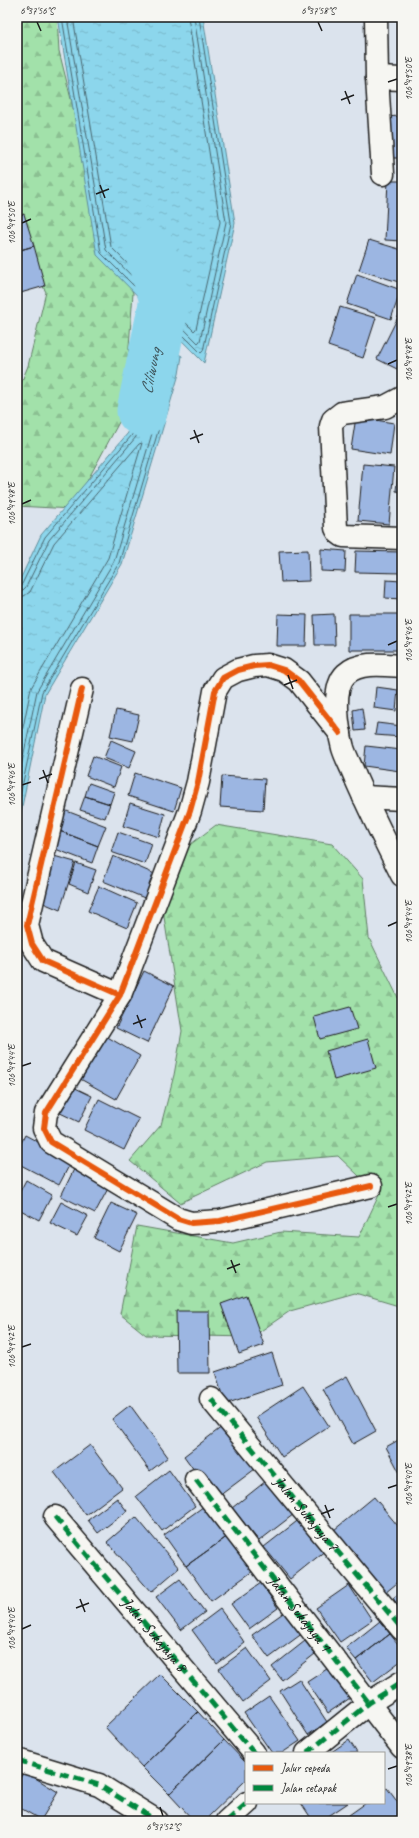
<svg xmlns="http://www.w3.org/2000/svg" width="419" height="1838" viewBox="0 0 419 1838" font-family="Caveat,sans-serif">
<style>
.forest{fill:url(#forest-firs);stroke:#5f7e63}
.water{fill:url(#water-ripples);stroke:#5f8c99}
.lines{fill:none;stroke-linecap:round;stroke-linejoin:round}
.shore{stroke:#49666f;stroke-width:1}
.river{stroke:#8cd6ec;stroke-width:51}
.building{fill:#9cb6e2;stroke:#1c1c1c}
.street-casing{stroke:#1c1c1c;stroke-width:25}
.street{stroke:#f6f6f2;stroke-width:22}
.quiet{stroke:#00873e;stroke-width:5;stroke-dasharray:10 5;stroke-linecap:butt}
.cycleway-casing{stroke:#f6f6f2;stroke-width:8}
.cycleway{stroke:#e8590c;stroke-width:6}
.ticks{fill:none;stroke:#1c1c1c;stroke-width:1.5}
.labels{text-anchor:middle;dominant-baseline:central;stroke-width:3;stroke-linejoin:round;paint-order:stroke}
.street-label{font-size:16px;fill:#1c1c1c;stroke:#f6f6f2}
.water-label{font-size:17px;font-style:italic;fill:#3e545a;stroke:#f6f6f2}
.neatline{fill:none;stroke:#1c1c1c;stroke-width:1.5}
.ticks-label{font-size:10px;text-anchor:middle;fill:#1c1c1c}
</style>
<defs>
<pattern id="forest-firs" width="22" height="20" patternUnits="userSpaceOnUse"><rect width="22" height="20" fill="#a2e1aa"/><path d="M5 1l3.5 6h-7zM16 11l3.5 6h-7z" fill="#8bc092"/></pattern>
<pattern id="water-ripples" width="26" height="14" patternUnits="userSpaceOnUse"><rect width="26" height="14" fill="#8cd6ec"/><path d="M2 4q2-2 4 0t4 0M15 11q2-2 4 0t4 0" fill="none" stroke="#78b7ca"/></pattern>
</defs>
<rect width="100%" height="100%" fill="#dbe3ed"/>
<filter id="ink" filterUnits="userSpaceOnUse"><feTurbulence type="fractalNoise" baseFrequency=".025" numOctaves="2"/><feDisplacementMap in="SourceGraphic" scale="8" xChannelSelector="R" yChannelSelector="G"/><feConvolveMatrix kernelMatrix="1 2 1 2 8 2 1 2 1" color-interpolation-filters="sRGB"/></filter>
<g filter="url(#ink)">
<path class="forest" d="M17,17h40l2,34 38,152 36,90 -9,120 -52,96 -55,-3v-113l11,-27 18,-74 -29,-53z
M216,825l116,19 31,35 6,59 33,68v301l-47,-14 -65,18 -38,26 -106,-2 -26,-21 17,-88 96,17 48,-11 78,5 20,-42 -41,-39 -71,6 -87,41 -50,-42 31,-36 13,-50 8,-44 -18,-114 2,-54z"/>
<path class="water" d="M58,17h145l32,206 -31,140 -107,-108z
M143,335l39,21 -3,18 -57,190 -77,130 -28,137v-245l24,-51 87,-102z"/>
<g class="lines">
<path class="shore" d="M62,17l39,236 100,100 2,-2 28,-128 -32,-206
M67,17l39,233 92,93 2,-2 26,-119 -32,-205
M73,17l38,230 83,84 2,-2 24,-107 -32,-205
M157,360l8,4v7l-16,51 -2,2 -2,-3 9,-59z
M17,586l5,-2 23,-47 87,-102 14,-91 3,-1 27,15 -1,16 -56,189 -77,129 -25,119
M17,591l6,-1 3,-3 23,-47 87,-103 14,-86h3l18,10 -1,12 -56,188 -77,130 -20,95
M17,597l7,-1 6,-4 24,-49 85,-99 3,-1 -34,115 -77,130 -14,69"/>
<path class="river" id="s1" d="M142,411l23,-111 -15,-49"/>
</g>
<path class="building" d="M402,116v42h-20v-41z
M388,181h14v60l-17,-1z
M24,214l10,32 -17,5v-35z
M369,240l33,10v33l-43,-13z
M34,246l11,40 -28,8v-43z
M357,274l44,16 -10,29 -44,-15z
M340,307l36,11 -13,40 -35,-12z
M402,309v50l-5,10 -20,-10z
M356,417l38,6 -4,32 -39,-6z
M402,437v55l-6,-1z
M363,464l31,3 -5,57 -31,-3z
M321,549l25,2 -1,21 -24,-1z
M308,550l1,31 -28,1 -2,-31z
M356,551l46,1v21l-47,-1z
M386,580l16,1v18l-17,-1z
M278,614l29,1 -1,31h-29z
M334,614l1,31h-20l-1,-30z
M349,614h53v36h-53z
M376,687l22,3 -2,21 -22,-3z
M362,708l3,22 -10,1 -2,-21z
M116,710l23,5 -6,26 -23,-5z
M377,723l25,3v11l-27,-2z
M111,740l25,11 -7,17 -25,-10z
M366,746l36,4 -2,21 -36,-5z
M93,756l28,11 -7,20 -28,-11z
M135,773l46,15 -7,23 -46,-15z
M222,776l43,3 -2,31 -43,-3z
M89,783l25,9 -4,12 -25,-8z
M85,796l25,8 -5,14 -25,-8z
M130,803l35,11 -6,23 -36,-11z
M64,810l42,16 -8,20 -41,-16z
M57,830l41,16 -6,17 -42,-16z
M118,832l34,12 -7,20 -34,-12z
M47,854l28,8 -15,48 -24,-10z
M113,856l44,19 -10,24 -44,-18z
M76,863l20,7 -8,22 -19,-8z
M99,886l38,17 -10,25 -39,-17z
M144,971l30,15 -27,57 -31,-15z
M350,1007l7,22 -37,10 -6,-22z
M99,1032l41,24 -24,43 -41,-23z
M368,1039l8,29 -42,12 -8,-29z
M67,1084l25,12 -13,26 -25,-12z
M99,1099l40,20 -15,31 -40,-20z
M25,1135l47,25 -13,25 -42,-22v-12z
M77,1163l35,18 -17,32 -34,-17z
M26,1180l26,15 -13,25 -22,-12v-11z
M61,1202l27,14 -11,20 -27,-13z
M111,1203l26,12 -18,36 -25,-13z
M246,1295l18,50 -25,9 -18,-50z
M176,1311h33l1,62h-33z
M272,1353l10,32 -57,19 -10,-32z
M347,1376l29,55 -23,13 -30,-55z
M303,1386l26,40 -47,31 -26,-40z
M130,1405l38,52 -18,14 -38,-52z
M227,1423l32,43 -44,33 -31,-43z
M402,1438v39l-16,-30z
M90,1445l32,43 -36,27 -32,-43z
M169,1470l26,36 -33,25 -26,-35z
M271,1477l27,34 -39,30 -27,-33z
M374,1497l28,34v48l-17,14 -51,-63z
M117,1498l10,13 -29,22 -10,-13z
M207,1504l21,32 -42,30 -22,-31z
M136,1517l43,51 -28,24 -44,-50z
M301,1518l25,32 -36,29 -26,-32z
M228,1536l25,35 -42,30 -25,-35z
M180,1579l25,33 -24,18 -25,-33z
M261,1583l17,25 -29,21 -18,-25z
M349,1585l23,35 -32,22 -24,-34z
M402,1591v20l-9,-13z
M220,1609l25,34 -28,21 -25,-34z
M286,1611l17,22 -34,25 -17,-23z
M380,1621l10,13 -34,26 -10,-12z
M390,1634l12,15v11l-29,22 -17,-22z
M305,1641l10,13 -33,26 -10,-13z
M247,1648l24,33 -28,21 -24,-33z
M333,1665l20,31 -25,17 -21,-31z
M160,1674l38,38 -56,55 -37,-40z
M299,1679l28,43 -19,13 -28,-44z
M269,1696l31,45 -18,12h-10l-28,-40z
M198,1712l26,28 -55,54 -27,-27z
M224,1740l22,23v17l-42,41h-10l-25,-27z
M349,1740l8,13h-27z
M24,1771l34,21 -17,28 -24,-14v-22z
M387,1788l15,20v13h-48l-5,-6 17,-12h18v-13z
M301,1803h47l-27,18h-8z"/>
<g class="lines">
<g class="street-casing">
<g id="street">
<path d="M376,17l1,61 6,96"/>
<path d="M377,78l25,1"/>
<path d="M402,398l-17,9 -43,6 -9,7 -2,6 5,102 3,5 4,3 59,2"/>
<path d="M402,666c-17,-1 -42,-5 -56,8 -15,14 -8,55 -3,74 3,10 9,20 13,31 14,32 30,64 46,96"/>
<path d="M82,689l-55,236 5,19 11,17 77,34"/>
<path d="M340,733l-41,-52 -15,-11 -16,-5 -14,1 -16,4 -15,8 -8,13 -17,91 -8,29 -70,184 -74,118 -2,15 7,14 127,77 13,4 29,-2 151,-35"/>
<path d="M364,797l38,2"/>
<path id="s2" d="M211,1399l191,230"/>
<path d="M196,1480l206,267"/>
<path d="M55,1517l199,236"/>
<path d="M307,1753l62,-50 33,-21"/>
<path d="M17,1760l82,25 58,36"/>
<path d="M227,1821l20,-18"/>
</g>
</g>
<use href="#street" class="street"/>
<g class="quiet">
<path d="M211,1399l191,230"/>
<path id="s3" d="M196,1480l173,223"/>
<path id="s4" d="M55,1517l199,236"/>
<path d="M307,1753l62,-50 33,-21"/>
<path d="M17,1760l82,25 58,36"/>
<path d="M227,1821l20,-18"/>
</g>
<g class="cycleway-casing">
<path id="cycleway" d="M82,689l-55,236 5,19 11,17 77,34
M340,733l-41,-52 -15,-11 -16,-5 -14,1 -16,4 -15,8 -8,13 -17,91 -8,29 -70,184 -74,118 -2,15 7,14 127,77 13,4 29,-2 151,-35"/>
</g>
<use href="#cycleway" class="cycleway"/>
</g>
</g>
<path class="ticks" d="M37,22l4,9M318,22l4,9M388,82l9,-3M345,91l5,13M341,100l13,-5M100,185l5,13M96,194l13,-5M22,223l9,-4M388,364l9,-4M194,430l5,13M190,439l13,-5M22,504l9,-4M388,645l9,-4M288,675l5,14M284,685l13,-5M43,770l5,13M39,779l13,-5M22,785l9,-3M388,926l9,-4M137,1015l5,13M133,1024l13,-5M22,1066l9,-3M388,1207l9,-3M231,1260l5,13M227,1269l13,-5M22,1347l9,-3M388,1488l9,-3M325,1505l5,13M321,1514l13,-5M80,1599l5,13M76,1608l13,-5M22,1629l9,-4M388,1769l9,-3M160,1807l3,9"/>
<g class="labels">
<g class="street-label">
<text stroke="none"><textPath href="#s2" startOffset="149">Jalan Sukajaya 7</textPath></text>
<text stroke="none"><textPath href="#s3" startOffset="169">Jalan Sukajaya 1</textPath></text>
<text stroke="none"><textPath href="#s4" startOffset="154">Jalan Sukajaya 8</textPath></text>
</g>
<g class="water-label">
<text stroke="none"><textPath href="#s1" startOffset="41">Ciliwung</textPath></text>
</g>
</g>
<rect width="419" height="1838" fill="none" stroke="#f6f6f2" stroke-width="44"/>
<rect x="245" y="1752" width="140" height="52" fill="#f6f6f2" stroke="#9f9f9c"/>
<rect x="253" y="1765" width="20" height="6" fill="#e8590c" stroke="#9f9f9c"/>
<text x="281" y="1772" font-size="12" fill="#1c1c1c">Jalur sepeda</text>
<rect x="253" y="1785" width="20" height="6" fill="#00873e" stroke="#9f9f9c"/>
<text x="281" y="1792" font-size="12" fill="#1c1c1c">Jalan setapak</text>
<rect x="22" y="22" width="375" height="1794" class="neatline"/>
<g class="ticks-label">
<text x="37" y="14">6°37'56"S</text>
<text x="318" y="14">6°37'58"S</text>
<text transform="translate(408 79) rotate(-90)" y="4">106°49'50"E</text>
<text transform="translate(11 223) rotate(-90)" y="4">106°49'50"E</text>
<text transform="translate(408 360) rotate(-90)" y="4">106°49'48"E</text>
<text transform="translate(11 504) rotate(-90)" y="4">106°49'48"E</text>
<text transform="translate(408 641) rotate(-90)" y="4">106°49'46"E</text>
<text transform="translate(11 785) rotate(-90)" y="4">106°49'46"E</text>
<text transform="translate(408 922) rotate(-90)" y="4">106°49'44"E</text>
<text transform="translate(11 1066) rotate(-90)" y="4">106°49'44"E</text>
<text transform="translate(408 1204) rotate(-90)" y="4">106°49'42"E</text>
<text transform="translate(11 1347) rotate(-90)" y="4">106°49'42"E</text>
<text transform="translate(408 1485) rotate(-90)" y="4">106°49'40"E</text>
<text transform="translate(11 1629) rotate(-90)" y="4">106°49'40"E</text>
<text transform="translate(408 1766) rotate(-90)" y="4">106°49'38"E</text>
<text x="163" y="1830">6°37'52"S</text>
</g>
</svg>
